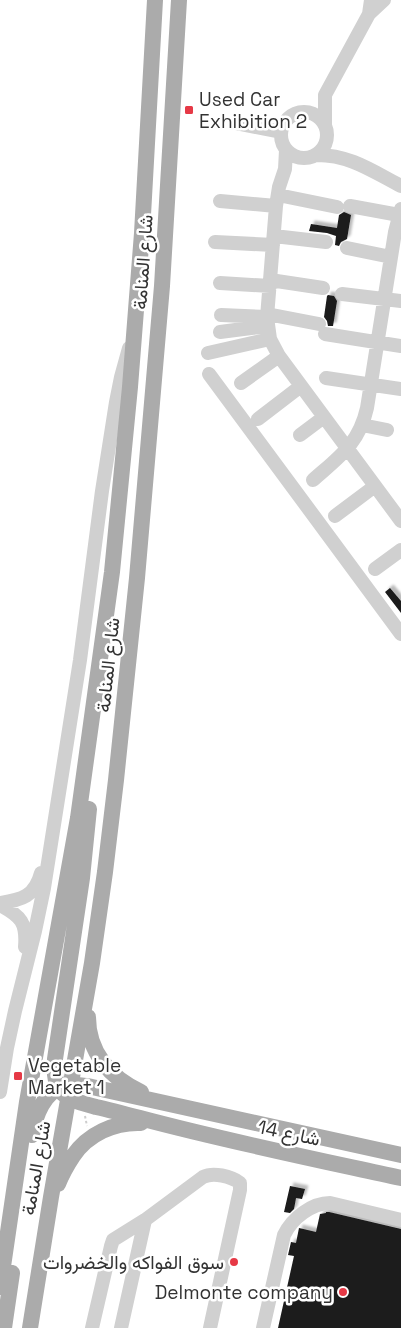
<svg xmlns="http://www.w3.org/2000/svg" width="401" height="1328" viewBox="0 0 401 1328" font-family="'Space Grotesk',Vazirmatn,sans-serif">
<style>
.building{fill:#1a1a1a;filter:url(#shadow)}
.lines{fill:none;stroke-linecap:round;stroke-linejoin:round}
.path{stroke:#cdcdcd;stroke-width:2;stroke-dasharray:2.5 2.5;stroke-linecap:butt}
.minor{stroke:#d0d0d0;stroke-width:14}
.major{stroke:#ababab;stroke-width:16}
.poi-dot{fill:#e63946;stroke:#fff;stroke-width:2}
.labels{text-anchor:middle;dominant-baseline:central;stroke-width:5;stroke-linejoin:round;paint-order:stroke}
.poi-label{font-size:19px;fill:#333;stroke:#fff;text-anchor:start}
.street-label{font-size:19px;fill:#333;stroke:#fff}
</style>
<defs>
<filter id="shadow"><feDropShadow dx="3.5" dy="-3.5" stdDeviation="1" flood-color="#0004"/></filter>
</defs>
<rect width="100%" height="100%" fill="#fff"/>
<path class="building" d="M344,212l7,3 -4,24 -6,3 -2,4 -4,-1 1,-9 -9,-3 -18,-2 2,-7 26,4 2,-13z
M328,295l6,1 3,5 -4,25h-5l-1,-5 -3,-4 3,-21z
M390,588l11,13v12l-16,-21z
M290,1186l15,3 -3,10 -6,-1 -2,11 -4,4 -6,-1z
M326,1212h3l72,17v99h-123l16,-72 -6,-1 3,-13 5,1 3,-15 17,4 4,-18 6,-1z"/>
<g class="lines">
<path class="path" d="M85,1116l2,10"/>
<path class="minor" d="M369,14l15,-14
M281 135a23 23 0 1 1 46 0a23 23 0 1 1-46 0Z
M235,123l46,9
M325,124v-29l44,-81 2,-14
M286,150l-1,19 -6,18 -3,19 -9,111 3,22 9,17 122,165
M317,155c33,0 55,16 84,31
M278,195l59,12
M220,201l56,5
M350,206l49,9
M274,236l52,6
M215,242l58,3
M347,248l44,9
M270,280l53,8
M220,283l50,3
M342,294l59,7
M267,314l52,10
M221,315l46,2
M220,332l47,-6
M325,334l76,12
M208,353l62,-14
M209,374l192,260
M326,378l75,11
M241,383l38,-27
M258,419l43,-33
M362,425l25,5
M300,435l24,-18
M313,480c26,-23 46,-36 54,-72l28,-176 6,-23
M335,516l40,-30
M375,569l26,-19
M0,903c22,-3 35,-7 41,-30
M0,905c21,11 27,18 25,42
M0,1092l7,-44 8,-37 20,-80 9,-43 36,-228 22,-169 14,-89 5,-25 8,-29
M92,1328l19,-82 2,-6 32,-20 58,-43c10,-5 28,-1 37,6v7l-30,138
M121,1328l24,-108
M263,1328l21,-93c8,-17 28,-32 46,-32l71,17"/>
<path class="major" d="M89,809l-7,69 -27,181c-1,13 -1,29 12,38 8,5 19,7 29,10 14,3 29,7 44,11 86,23 174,41 261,60
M88,1017c0,35 22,61 53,75
M32,1135c3,-19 12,-44 33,-50 8,-2 19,1 27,2l309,68
M58,1184c4,-10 9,-19 15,-28 15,-22 41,-34 68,-33
M0,1287l27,-185 51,-284 34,-246 18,-185 12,-154 13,-233
M4,1328l8,-55
M30,1328l21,-131 41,-234 13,-91 11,-92 21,-202 25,-292 17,-286"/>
</g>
<g class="poi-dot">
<rect x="184" y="105" width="10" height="10" rx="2.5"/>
<rect x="13" y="1071" width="10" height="10" rx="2.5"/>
<circle cx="234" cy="1262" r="5"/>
<circle cx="343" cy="1292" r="5"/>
</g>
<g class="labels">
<g class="poi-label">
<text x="199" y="99">Used Car<tspan x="199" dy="22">Exhibition 2</tspan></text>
<text x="28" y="1065">Vegetable<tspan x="28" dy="22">Market 1</tspan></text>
<text x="224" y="1262" text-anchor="end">سوق الفواكه والخضروات</text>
<text x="333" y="1292" text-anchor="end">Delmonte company</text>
</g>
<g class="street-label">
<text transform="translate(143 262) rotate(-86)">شارع المنامة</text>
<text transform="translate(108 665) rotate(-84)">شارع المنامة</text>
<text transform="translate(289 1133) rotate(12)">شارع 14</text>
<text transform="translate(36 1168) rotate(-80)">شارع المنامة</text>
</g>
</g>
</svg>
